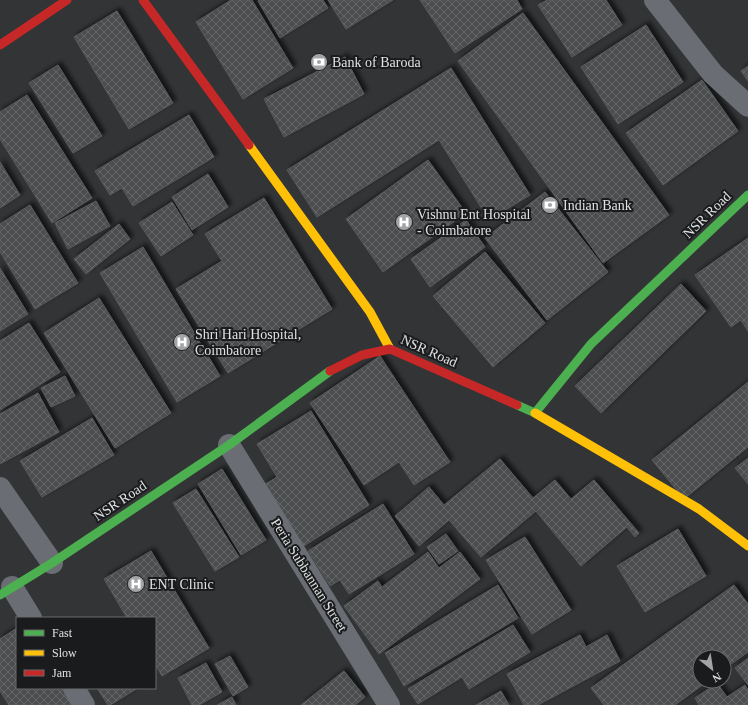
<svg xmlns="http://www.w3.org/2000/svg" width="748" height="705" viewBox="0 0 748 705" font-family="Georgia,serif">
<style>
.building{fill:url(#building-cross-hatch);stroke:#585a5b;filter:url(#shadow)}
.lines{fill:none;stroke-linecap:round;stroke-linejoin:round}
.street{stroke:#6a6e74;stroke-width:22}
.fast{stroke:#4caf50;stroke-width:9}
.slow{stroke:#ffc107;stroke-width:9}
.jam{stroke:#c62828;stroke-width:9}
.labels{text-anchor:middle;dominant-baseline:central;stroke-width:4;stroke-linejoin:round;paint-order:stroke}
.poi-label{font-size:14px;fill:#dfe1e3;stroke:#1a1b1d;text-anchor:start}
.street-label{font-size:14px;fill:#dfe1e3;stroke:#1a1b1d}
</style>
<defs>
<pattern id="building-cross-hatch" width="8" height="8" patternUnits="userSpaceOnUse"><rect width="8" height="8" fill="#4c4e50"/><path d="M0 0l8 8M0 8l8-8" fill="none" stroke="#656769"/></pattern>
<filter id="shadow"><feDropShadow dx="3.5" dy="-3.5" stdDeviation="2" flood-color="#0009"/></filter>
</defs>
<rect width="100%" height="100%" fill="#323436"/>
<path class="building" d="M231,0h21l41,68 -50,31 -47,-77z
M260,0h63l5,8 -48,30 -22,-37z
M328,0h65l-47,29z
M420,0h97l5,9 -67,44z
M547,0h59l16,25 -50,32 -34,-52z
M117,11l56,92 -44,26 -55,-92z
M523,13l146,202 -66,48 -145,-202z
M646,25l37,57 -65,42 -37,-57z
M345,57l19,37 -80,43 -20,-38z
M58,65l44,71 -29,17 -44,-70z
M748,66v15l-7,-10z
M451,68l79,127 -41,25 -50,-80 -122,77 -30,-47z
M702,80l36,51 -75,54 -37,-52z
M27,95l65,103 -40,25 -52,-84v-27z
M189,115l25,42 -81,49 -11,-18 -12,7 -15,-24z
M428,160l38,53 -83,59 -37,-53z
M0,162l20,33 -20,13z
M208,174l20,33 -36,23 -20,-33z
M545,192l63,80 -61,48 -62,-82z
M264,198l68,111 -104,64 -52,-84 46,-28 -17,-27z
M96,201l14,25 -42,23 -13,-26z
M172,202l21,33 -32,21 -22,-33z
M30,205l48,78 -43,26 -35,-57v-28z
M466,220l19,27 -55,40 -19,-28z
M119,224l11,15 -44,35 -12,-15z
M748,238v93l-7,-11 -10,7 -36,-52z
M143,247l77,129 -43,26 -77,-129z
M485,252l60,71 -52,44 -60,-71z
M0,268l28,46 -28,17z
M681,284l25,27 -105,102 -26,-27z
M99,298l72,115 -56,35 -71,-115z
M29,323l31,49 -60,38v-69z
M380,356l70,106 -36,23 -15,-23 -35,23 -54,-82z
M65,376l10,20 -24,11 -10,-19z
M748,382v65l-64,52 -32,-39z
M38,393l21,39 -59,32v-50z
M311,411l58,94 -67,42 -38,-62 13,-8 -20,-33z
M92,418l22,37 -72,42 -22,-36z
M748,458v26l-13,-16z
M500,459l33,39 22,-18 16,19 23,-19 45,53 -4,4 -8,-10 -46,39 -45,-55 -55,46 -32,-37 -30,26 -24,-30 34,-29 15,18z
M222,469l44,71 -25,15 -43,-71z
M196,489l43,68 -24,14 -42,-68z
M383,504l31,50 -65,40 -9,-14 -10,6 -22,-35z
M678,529l28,47 -61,36 -28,-46z
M446,534l12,17 -19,13 -12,-17z
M525,537l46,73 -39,24 -46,-74z
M151,551l58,97 -47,28 -7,-12v-46h-28l-23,-39z
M428,552l11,16 21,-16 20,27 -101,75 -35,-48 34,-25 4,6z
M498,585l20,33 -114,68 -19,-33z
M734,585l14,19v48l-24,17v-12h-24v24h8l-33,24h-71l-13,-17z
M513,625l17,27 -61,37 -7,-12 -44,27 -10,-15z
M17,628v60h45l11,17h-64l-9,-14v-52z
M580,635l6,12 21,-12 13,26 -82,44h-14l-17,-31z
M230,656l18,31 -15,9 -18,-32z
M748,658v27l-13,-17z
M206,663l16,29 -23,13h-7l-14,-27z
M344,671l21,26 -10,8h-54z
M717,683l10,14 18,-12 3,5v15h-49l-4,-7z
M97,688h41l-28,17h-2z
M501,691l8,14h-33z
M232,697l4,8h-19z"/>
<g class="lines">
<path class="street" d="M655,0l58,74 35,32
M229,445l160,260
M0,488l52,75
M12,587l19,31
M74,688l10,17"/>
<path class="fast" d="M517,405l18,8 56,-69 157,-149
M0,595l52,-32 177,-118 101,-74"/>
<path class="slow" d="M249,145l121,167 20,37
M535,413l164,96 49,37"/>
<path class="jam" d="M143,0l106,145
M0,45l67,-45
M330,371l32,-16 28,-6 127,56"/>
</g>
<defs>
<g id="bank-disc" transform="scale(0.9)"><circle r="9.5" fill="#a2a4a6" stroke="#1a1b1d"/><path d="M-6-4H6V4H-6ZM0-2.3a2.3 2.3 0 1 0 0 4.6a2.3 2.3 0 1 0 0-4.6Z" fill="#fff"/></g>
<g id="hospital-disc" transform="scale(0.9)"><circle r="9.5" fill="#a2a4a6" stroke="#1a1b1d"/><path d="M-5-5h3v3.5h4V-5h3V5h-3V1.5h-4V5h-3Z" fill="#fff"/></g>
</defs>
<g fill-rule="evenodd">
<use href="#bank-disc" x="319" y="62"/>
<use href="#bank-disc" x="550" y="205"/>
<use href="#hospital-disc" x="404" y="222"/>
<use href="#hospital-disc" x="182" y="342"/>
<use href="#hospital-disc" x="136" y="584"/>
</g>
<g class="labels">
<g class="poi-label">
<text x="332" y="62">Bank of Baroda</text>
<text x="563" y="205">Indian Bank</text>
<text x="417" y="214">Vishnu Ent Hospital<tspan x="417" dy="16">- Coimbatore</tspan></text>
<text x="195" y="334">Shri Hari Hospital,<tspan x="195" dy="16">Coimbatore</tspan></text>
<text x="149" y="584">ENT Clinic</text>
</g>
<g class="street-label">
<text transform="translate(707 215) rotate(-44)">NSR Road</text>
<text transform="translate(429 351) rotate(24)">NSR Road</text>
<text transform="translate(120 501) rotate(-34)">NSR Road</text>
<text transform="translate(309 575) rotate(58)">Peria Subbannan Street</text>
</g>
</g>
<rect x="16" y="617" width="140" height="72" fill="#1a1b1d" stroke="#696a6c"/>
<rect x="24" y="630" width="20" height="6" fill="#4caf50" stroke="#696a6c"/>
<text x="52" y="637" font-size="12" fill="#dfe1e3">Fast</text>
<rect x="24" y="650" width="20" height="6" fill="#ffc107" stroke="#696a6c"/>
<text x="52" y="657" font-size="12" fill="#dfe1e3">Slow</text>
<rect x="24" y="670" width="20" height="6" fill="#c62828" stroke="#696a6c"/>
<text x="52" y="677" font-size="12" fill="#dfe1e3">Jam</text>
<g transform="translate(712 669) rotate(150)"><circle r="19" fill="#1a1b1d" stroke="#696a6c"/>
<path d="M0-3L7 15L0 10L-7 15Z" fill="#a2a4a6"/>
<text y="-6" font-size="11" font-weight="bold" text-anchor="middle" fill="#dfe1e3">N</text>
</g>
</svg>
